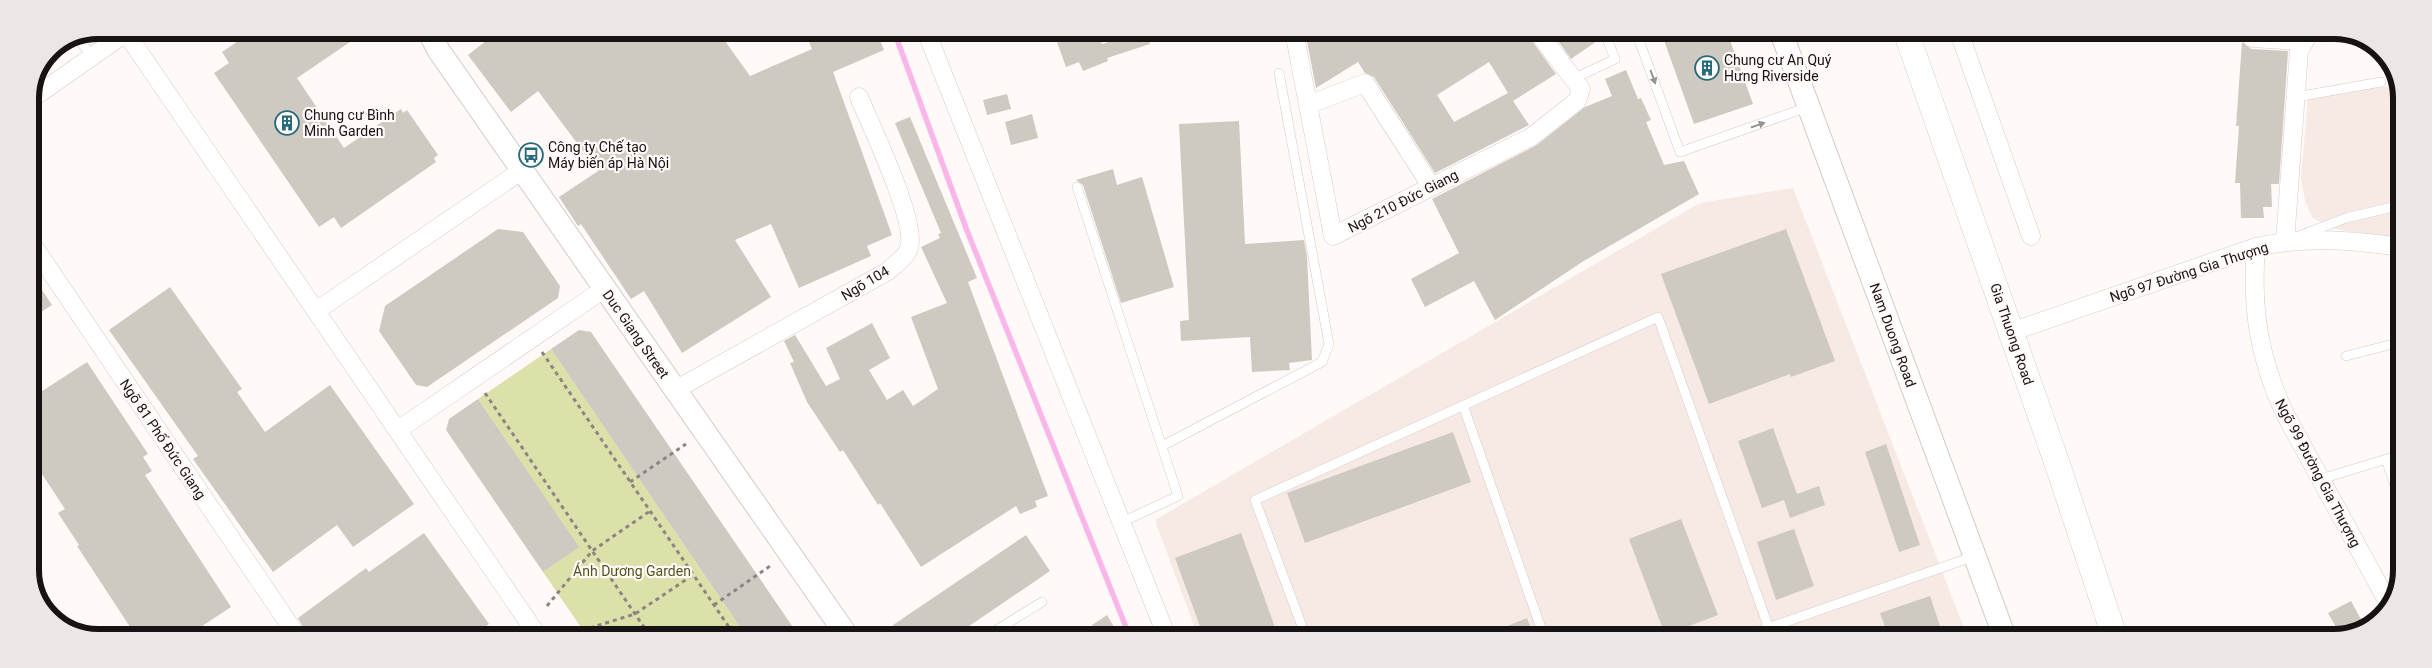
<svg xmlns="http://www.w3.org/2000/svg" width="2432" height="668" viewBox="0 0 2432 668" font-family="Roboto,sans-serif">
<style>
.built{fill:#f7eae4}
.green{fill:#dbe1a8}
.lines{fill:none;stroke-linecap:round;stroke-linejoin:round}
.stream{stroke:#f9b6e8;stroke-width:5.5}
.building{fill:#cec9c1;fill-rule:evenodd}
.service-casing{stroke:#d5cbc7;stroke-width:10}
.minor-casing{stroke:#d5cbc7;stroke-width:19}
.tertiary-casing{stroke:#d5cbc7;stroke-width:24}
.secondary-casing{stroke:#d5cbc7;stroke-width:26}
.path{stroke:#8b8685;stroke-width:3;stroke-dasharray:4 4;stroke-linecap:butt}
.service{stroke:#fff;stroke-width:9}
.minor{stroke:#fff;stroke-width:18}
.tertiary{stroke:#fff;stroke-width:22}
.secondary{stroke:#fff;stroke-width:25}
.oneway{fill:#969594}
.labels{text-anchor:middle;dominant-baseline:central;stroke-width:4.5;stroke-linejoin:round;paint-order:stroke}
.poi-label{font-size:14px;fill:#161312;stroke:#fff9f7;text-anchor:start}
.street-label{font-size:14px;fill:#161312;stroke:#fff9f7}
.park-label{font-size:14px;fill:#51551c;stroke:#fff9f7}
.rim{fill:none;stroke:#161312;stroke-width:6}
</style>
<rect width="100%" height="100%" fill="#fff9f7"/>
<path class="built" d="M2383,52l19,41 -1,147 -71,-12 -18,-11 -7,-16 -4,-23 7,-80 81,-12z
M1793,188l175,450 -770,-1 -43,-117 545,-317z"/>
<path class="green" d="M551,349l195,287h-107l-5,-7 -11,7h-36l-44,-64 35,-25 -100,-148z"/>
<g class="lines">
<path class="stream" d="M894,31l72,197 164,409"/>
</g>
<path class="building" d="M254,30h93l6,10 -56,38 47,70 57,-39 2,4 4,-3 31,45 -4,3 2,4 -95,66 -7,-11 -15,10 -105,-154 15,-10 -7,-11z
M500,30l238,1 -13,10 25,35 62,-27 -3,-7 26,-11h41l8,19 -51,22 59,163 -25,11 4,10 -72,32 -28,-64 -36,16 36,57 -89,56 -38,-62 -13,8 -50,-75 -3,2 -19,-29 39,-26 -60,-80 -27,21 -43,-57z
M1053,31h44l5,13 44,-13 4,13 -43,14 1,3 -25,10 -4,-9 -13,5z
M1305,31h222l2,6 27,37 -43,27 16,24 -94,48 -61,-96 -9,-4 -7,-11 -42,26zM1489,62l19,31 -54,29 -17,-27z
M1551,31h47l2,8 -29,20z
M1661,32h66l26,72 -59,20z
M2242,42l9,7 37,2 -9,133h-8l1,23h-9l1,11h-23l-1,-35h-5l4,-57h-3z
M1626,70l12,29 3,-1 10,22 -5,2 18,43 20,-4 15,33 -117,68 -87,58 -21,-39 -49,26 -14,-28 48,-26 -27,-54 105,-54 48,-38 27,-11 -7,-17z
M1007,94l4,15 -24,6 -4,-15z
M1032,114l6,24 -27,7 -6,-23z
M910,117l67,161 -9,4 80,214 -13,5 2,6 -17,7 -4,-8 -95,61 -41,-64 -2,2 -35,-55 -3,2 -33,-50 -17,-39 4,-1 -10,-21 11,-6 31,51 14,-7 -14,-31 46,-25 18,35 -21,12 18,30 16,-10 10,16 25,-17 -27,-72 36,-14 -26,-56 19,-9 -2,-4 3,-1 -46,-110z
M1239,121l6,123 59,-4 3,17 5,103 -23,3 1,7 -38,2 -2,-35 -69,4 -1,-20 9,-1 -10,-196z
M1113,169l4,16 25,-8 32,110 -53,16 -38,-118 -7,-5z
M498,229l25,3 37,54 -2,12 -131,89 -11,-2 -37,-54 6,-25z
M1786,229l49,132 -44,16 -1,-3 -81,30 -48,-130z
M30,272l22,33 -22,14z
M170,287l72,102 -5,3 28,40 65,-47 84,119 -61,43 -16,-22 -64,47 -80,-113 5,-3 -89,-126z
M579,330l12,2 208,304h-53l-195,-287z
M87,362l61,92 -5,3 9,14 -7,4 86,132 -44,29h-51l-59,-90 2,-1 -21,-32 7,-4 -35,-53v-57z
M478,399l101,148 -36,25 -97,-142 3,-11z
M1773,428l24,66 22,-8 6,19 -35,13 -6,-18 -22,8 -24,-67z
M1453,432l18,50 -166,61 -18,-50z
M1886,444l34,101 -21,7 -34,-100z
M1681,519l37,96 -53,20 -36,-96z
M1794,529l20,57 -38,14 -19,-58z
M424,533l65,91 -17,12h-164l-10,-18 68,-50 3,4z
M1241,533l36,100 -10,4h-63l-29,-79z
M1026,535l24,36 -97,66h-53l-7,-12z
M1930,596l14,42h-55l-9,-25z
M2351,601l14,26 -24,9 -13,-23z
M1107,615l13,22h-21l-7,-12z
M1527,618l7,19h-52v-1z"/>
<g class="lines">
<g class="service-casing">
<path id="service" d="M1636,32l44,120 128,-45
M78,38l14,19
M1573,79l42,-20 -11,-28
M2296,97l85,-15
M1077,187l101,309 -56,26
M2299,236l47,-18 55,-13
M2346,356l55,-14
M1463,405l81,232
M1162,446l160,-84 7,-18 -50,-271
M2386,459l14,41
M2321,479l79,-24
M985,637l57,-35
M1306,637l-51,-137 403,-183 114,320
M1742,637l233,-81"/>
</g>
<g class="minor-casing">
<path id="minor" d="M926,31l241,606
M1294,31l39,205 198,-99 46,-36 4,-12 -44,-58
M1959,32l72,204
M2250,32l2,6 51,3
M126,33l412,603
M30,100l100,-70
M1308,105l57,-22 66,103
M30,241l267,395
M2285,242l14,-191 11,-19
M2256,247c-5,62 3,111 29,167l104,190
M316,311l205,-140
M2011,332l245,-85c50,-11 95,-7 145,0
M675,390l213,-119c7,-7 18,-13 21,-23 9,-25 -38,-122 -50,-151
M398,430l206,-141"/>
</g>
<g class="tertiary-casing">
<path id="tertiary" d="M428,30l11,21 409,586
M1781,32l224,606"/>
</g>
<g class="secondary-casing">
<path id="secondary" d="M1906,32l153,437 56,169"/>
</g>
<path class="path" d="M542,352l193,284
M485,393l165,243
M630,482l56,-38
M714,605l56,-39
M547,606l45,-55 58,-40
M567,635l68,-21 58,-39"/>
<use href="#service" class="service"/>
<use href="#minor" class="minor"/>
<use href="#tertiary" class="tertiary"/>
<use href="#secondary" class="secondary"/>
</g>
<defs><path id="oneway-solid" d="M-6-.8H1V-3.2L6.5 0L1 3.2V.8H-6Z" transform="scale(1.25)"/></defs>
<g class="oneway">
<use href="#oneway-solid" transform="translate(1653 77) rotate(70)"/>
<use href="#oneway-solid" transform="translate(1758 125) rotate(-19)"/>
</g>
<defs>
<g id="building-ring" transform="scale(1.25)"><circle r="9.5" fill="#fff9f7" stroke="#266b7b" stroke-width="1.5"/><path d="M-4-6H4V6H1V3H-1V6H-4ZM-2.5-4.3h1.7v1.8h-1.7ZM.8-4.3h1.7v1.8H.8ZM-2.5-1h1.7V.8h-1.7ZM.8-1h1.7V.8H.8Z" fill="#266b7b"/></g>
<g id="bus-ring" transform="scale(1.25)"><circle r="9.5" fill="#fff9f7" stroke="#266b7b" stroke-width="1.5"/><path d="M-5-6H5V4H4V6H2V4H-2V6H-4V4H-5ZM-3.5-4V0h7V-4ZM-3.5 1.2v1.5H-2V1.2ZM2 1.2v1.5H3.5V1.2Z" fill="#266b7b"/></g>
</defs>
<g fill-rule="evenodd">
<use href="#building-ring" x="1707" y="68"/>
<use href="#building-ring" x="287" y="123"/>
<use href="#bus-ring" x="531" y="155"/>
</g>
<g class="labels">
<g class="poi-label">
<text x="1724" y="60">Chung cư An Quý<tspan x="1724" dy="16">Hưng Riverside</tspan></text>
<text x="304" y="115">Chung cư Bình<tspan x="304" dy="16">Minh Garden</tspan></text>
<text x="548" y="147">Công ty Chế tạo<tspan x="548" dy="16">Máy biến áp Hà Nội</tspan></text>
</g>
<g class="street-label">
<text transform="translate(1403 201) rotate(-27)">Ngõ 210 Đức Giang</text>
<text transform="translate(2189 272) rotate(-18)">Ngõ 97 Đường Gia Thượng</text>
<text transform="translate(865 283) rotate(-31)">Ngõ 104</text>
<text transform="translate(636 334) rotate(55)">Duc Giang Street</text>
<text transform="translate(2012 334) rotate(71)">Gia Thuong Road</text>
<text transform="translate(1893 335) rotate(70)">Nam Duong Road</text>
<text transform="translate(163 439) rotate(56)">Ngõ 81 Phố Đức Giang</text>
<text transform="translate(2318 473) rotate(62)">Ngõ 99 Đường Gia Thượng</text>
</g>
<g class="park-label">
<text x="632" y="571">Ánh Dương Garden</text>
</g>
</g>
<path d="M0 0H2432V668H0ZM98 39H2334A59 59 0 0 1 2393 98V570A59 59 0 0 1 2334 629H98A59 59 0 0 1 39 570V98A59 59 0 0 1 98 39Z" fill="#ece7e5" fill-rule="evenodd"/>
<path class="rim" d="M98 39H2334A59 59 0 0 1 2393 98V570A59 59 0 0 1 2334 629H98A59 59 0 0 1 39 570V98A59 59 0 0 1 98 39Z"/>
</svg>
